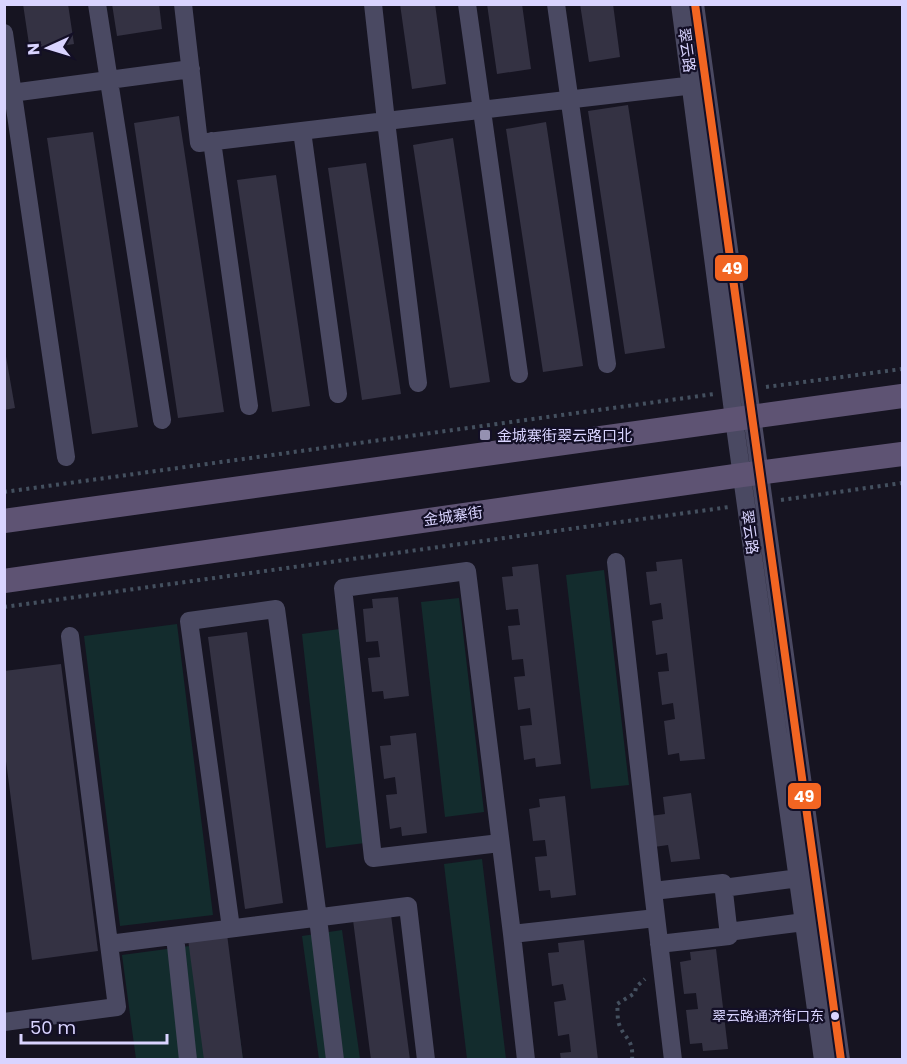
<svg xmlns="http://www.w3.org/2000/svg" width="907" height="1064" viewBox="0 0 907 1064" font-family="Poppins,'Noto Sans SC',sans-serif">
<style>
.green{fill:#132c2d}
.building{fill:#343243}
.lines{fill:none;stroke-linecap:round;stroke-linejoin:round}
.path{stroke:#44505f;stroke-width:4;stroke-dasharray:3 4.5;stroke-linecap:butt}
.minor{stroke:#4a4962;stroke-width:18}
.major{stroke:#5e5373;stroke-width:24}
.bus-1-casing{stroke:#130f26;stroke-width:12}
.bus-1{stroke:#f26522;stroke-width:8}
.poi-dot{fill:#9591b1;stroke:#130f26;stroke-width:2}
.bus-dot{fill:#d9d4ff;stroke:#130f26;stroke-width:2}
.labels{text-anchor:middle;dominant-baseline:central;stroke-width:4.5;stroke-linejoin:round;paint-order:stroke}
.bus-label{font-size:14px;fill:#d9d4ff;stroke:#130f26;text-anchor:end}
.street-label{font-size:15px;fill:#d9d4ff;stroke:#130f26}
.poi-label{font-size:15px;fill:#d9d4ff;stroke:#130f26;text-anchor:start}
.line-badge{stroke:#130f26;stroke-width:2}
.badge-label{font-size:16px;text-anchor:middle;font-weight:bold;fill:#fff}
</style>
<rect width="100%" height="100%" fill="#161421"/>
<path class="green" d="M604,570l25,215 -38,4 -25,-214z
M459,598l25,214 -39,5 -24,-215z
M177,624l36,291 -93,11 -36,-290z
M340,629l25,214 -39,5 -24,-214z
M482,859l24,200h-39l-23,-195z
M342,930l18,129h-41l-17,-123z
M227,941l16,118h-107l-14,-104z"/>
<path class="building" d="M23,4h45l6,40 -44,7z
M112,4h47l3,25 -45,7z
M400,4h35l11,80 -34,5z
M487,4h35l9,65 -34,5z
M580,4h33l7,53 -31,5z
M628,105l37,243 -40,6 -37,-243z
M179,116l45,296 -46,6 -44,-295z
M546,122l37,244 -40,6 -37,-243z
M93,132l45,295 -46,7 -45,-296z
M453,138l37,244 -40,6 -37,-243z
M366,163l35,231 -39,6 -34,-232z
M276,175l34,231 -38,6 -35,-232z
M4,345l11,63 -11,2z
M682,559l23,200 -25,2 -1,-8 -11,2 -4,-34 11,-2 -2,-16 -11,2 -4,-33 11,-1 -2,-18 -11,2 -4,-34 11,-2 -2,-16 -11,2 -4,-33 11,-1 -1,-9z
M538,564l23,200 -25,3 -1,-9 -11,2 -4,-34 12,-1 -2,-17 -12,2 -4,-33 11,-1 -2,-17 -11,1 -4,-34 12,-1 -2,-16 -12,1 -4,-33 11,-1 -1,-9z
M398,597l11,99 -25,3 -1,-8 -11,1 -4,-34 12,-1 -2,-16 -12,1 -3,-33 10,-1 -1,-9z
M247,632l36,271 -38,6 -37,-272z
M61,664l37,287 -66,9 -28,-214v-75z
M416,733l11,100 -25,3 -1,-9 -11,2 -4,-34 11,-1 -2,-17 -11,2 -4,-33 11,-1 -1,-9z
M691,793l9,66 -29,3 -3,-17 -14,2 -4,-31 15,-2 -2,-17z
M565,796l11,99 -25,3 -1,-8 -11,1 -4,-34 12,-1 -2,-16 -12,1 -4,-32 11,-2 -1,-8z
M391,915l19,145h-39l-18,-140z
M227,934l16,126h-39l-16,-121z
M584,940l14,120h-37l-1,-7 11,-1 -2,-18 -11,2 -4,-34 12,-2 -3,-16 -11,2 -4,-33 11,-1 -1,-9z
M716,949l12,100 -25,2 -1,-8 -12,1 -4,-34 12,-1 -2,-16 -12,1 -4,-32 11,-2 -1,-8z"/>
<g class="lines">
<path class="path" d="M766,387l136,-18
M4,492l710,-98
M781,500l121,-17
M4,607l725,-100
M632,1060c2,-22 -8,-21 -13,-36 -2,-6 -1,-14 -2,-20l18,-11 1,-6 9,-8"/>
<path class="minor" d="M97,4l65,416
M183,4l16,139 187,-22 -13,-117
M467,4l52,370
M556,4l51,360
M680,4l54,415 89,641
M695,4l146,1056
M4,33l62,424
M4,94l187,-25
M302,131l36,263
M212,141l37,265
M418,383l-32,-262 317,-37
M616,562l37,329
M500,843l-127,15 -30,-270 124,-17 45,363
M723,888l76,-10
M231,928l-42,-307 87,-12 42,309 17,142
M728,932l76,-10
M175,936l13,124
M109,944l299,-38 18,154
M659,944l70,-8 -6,-53 -70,8 20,169
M4,1022l113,-15 -47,-371
M526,1060l-14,-126 144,-16"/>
<path class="major" d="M4,521l898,-125
M4,581l738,-106 160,-21"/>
<g class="bus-1-casing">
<path id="bus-1" d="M695,4l146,1056"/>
</g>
<use href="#bus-1" class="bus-1"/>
</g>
<rect class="poi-dot" x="479" y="429" width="12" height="12" rx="3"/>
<circle class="bus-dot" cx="835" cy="1016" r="5"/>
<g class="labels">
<g class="bus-label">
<text x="824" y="1016">翠云路通济街口东</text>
</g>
<g class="street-label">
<text transform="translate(687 50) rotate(82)">翠云路</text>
<text transform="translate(453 516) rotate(-8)">金城寨街</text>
<text transform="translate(750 532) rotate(82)">翠云路</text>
</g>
<g class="poi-label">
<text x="497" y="435">金城寨街翠云路口北</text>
</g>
</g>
<g class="line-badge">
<rect x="714" y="254" width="35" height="28" rx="6" fill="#f26522"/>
<rect x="787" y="782" width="35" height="28" rx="6" fill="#f26522"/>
</g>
<g class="badge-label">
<text x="732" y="274">49</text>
<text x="804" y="802">49</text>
</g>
<rect width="907" height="1064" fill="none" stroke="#d9d4ff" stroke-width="12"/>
<g transform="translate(48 48) rotate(266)" stroke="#130f26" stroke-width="4.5" paint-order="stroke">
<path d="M0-4.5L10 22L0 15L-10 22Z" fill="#d9d4ff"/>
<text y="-9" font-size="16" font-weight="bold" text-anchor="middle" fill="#d9d4ff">N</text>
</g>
<path d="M21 1034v9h146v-9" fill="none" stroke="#d9d4ff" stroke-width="3"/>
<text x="30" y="1034" font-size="18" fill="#d9d4ff" stroke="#130f26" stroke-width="4.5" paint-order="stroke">50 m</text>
</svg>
